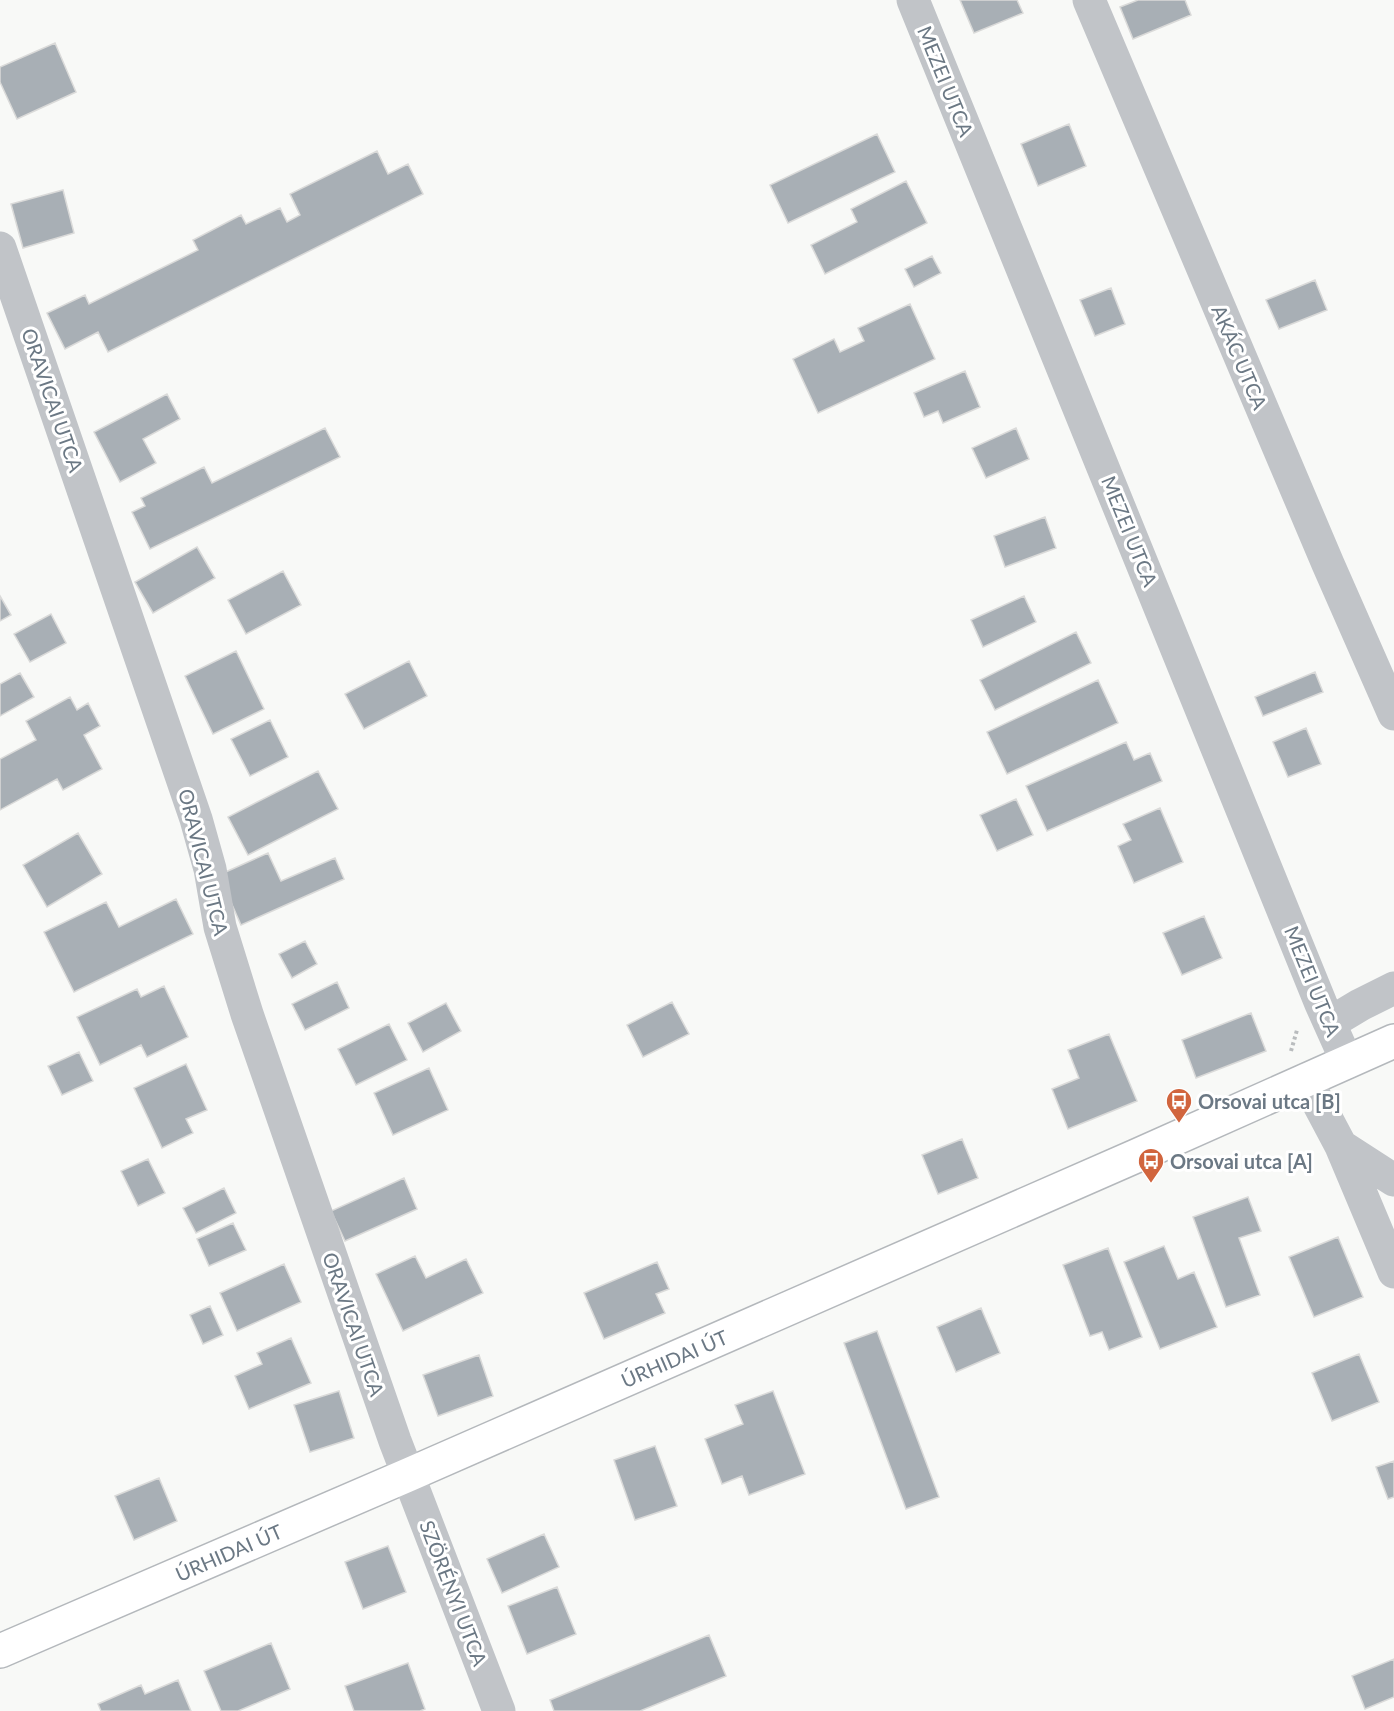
<svg xmlns="http://www.w3.org/2000/svg" width="1394" height="1711" viewBox="0 0 1394 1711" font-family="Lato,sans-serif">
<style>
.building{fill:#a8afb5;stroke:#dadad9;stroke-width:1.5}
.lines{fill:none;stroke-linecap:round;stroke-linejoin:round}
.major-casing{stroke:#b4b8bc;stroke-width:36}
.path{stroke:#b9bcbe;stroke-width:4;stroke-dasharray:3 3;stroke-linecap:butt}
.minor{stroke:#c1c4c8;stroke-width:33}
.major{stroke:#fff;stroke-width:33}
.labels{text-anchor:middle;dominant-baseline:central;stroke-width:6;stroke-linejoin:round;paint-order:stroke}
.street-label{font-size:20px;fill:#6b7884;stroke:#fff}
.poi-label{font-size:20px;font-weight:bold;fill:#6b7884;stroke:#fff;text-anchor:start}
</style>
<rect width="100%" height="100%" fill="#f8f9f7"/>
<path class="building" d="M960,0h57l6,13 -49,20z
M1138,0h47l6,15 -58,24 -13,-32z
M55,43l21,49 -59,27 -17,-37v-15z
M1069,124l17,42 -48,20 -17,-42z
M877,134l18,38 -107,51 -18,-38z
M377,151l11,23 20,-10 15,30 -315,158 -10,-20 -33,17 -18,-36 38,-18 4,9 109,-54 -5,-10 48,-25 5,9 34,-16 7,14 13,-7 -10,-21z
M906,181l21,42 -102,51 -14,-29 46,-23 -6,-13z
M63,190l11,43 -51,15 -12,-44z
M932,256l9,17 -27,14 -9,-18z
M1315,280l12,30 -48,19 -13,-29z
M1111,288l14,36 -30,12 -15,-36z
M910,304l25,55 -117,54 -25,-54 41,-20 6,13 24,-11 -6,-13z
M965,371l15,36 -37,16 -5,-12 -14,6 -10,-24z
M167,394l13,25 -37,20 13,24 -36,19 -26,-50z
M325,428l15,29 -190,92 -18,-37 13,-6 -4,-8 63,-31 8,16z
M1016,428l13,31 -43,19 -14,-30z
M1045,517l11,31 -51,19 -11,-31z
M197,547l18,31 -62,35 -18,-31z
M283,571l18,34 -55,29 -18,-34z
M0,596l11,19 -11,6z
M1024,596l12,26 -53,25 -12,-27z
M51,614l15,29 -36,19 -16,-28z
M1076,632l15,31 -96,47 -15,-30z
M236,651l28,58 -51,25 -28,-58z
M409,661l18,35 -63,33 -19,-35z
M1315,672l8,20 -60,24 -8,-19z
M20,673l14,24 -34,19v-32z
M1098,680l20,43 -111,51 -20,-42z
M70,697l7,13 11,-7 12,23 -16,9 18,34 -39,21 -6,-11 -57,31v-51l36,-19 -10,-19z
M270,720l18,37 -38,19 -19,-37z
M1306,728l15,36 -33,13 -15,-35z
M1126,742l8,18 16,-7 12,28 -115,50 -21,-45z
M318,771l20,38 -90,46 -20,-38z
M1016,799l17,36 -36,16 -17,-36z
M1160,808l23,54 -49,21 -16,-37 13,-6 -8,-16z
M78,833l24,41 -55,33 -24,-42z
M268,853l13,28 54,-23 9,21 -103,46 -22,-50z
M176,899l17,35 -119,58 -30,-60 62,-30 13,25z
M1204,916l18,42 -40,17 -19,-42z
M305,941l12,23 -25,14 -13,-24z
M337,982l12,26 -44,22 -13,-26z
M164,986l24,51 -41,20 -6,-12 -41,20 -23,-48 60,-28 4,8z
M672,1002l17,32 -46,23 -16,-32z
M446,1003l15,28 -38,21 -15,-29z
M1251,1013l15,38 -70,27 -14,-38z
M389,1024l18,36 -51,25 -18,-36z
M1109,1034l28,67 -69,28 -16,-40 27,-11 -11,-28z
M79,1052l14,29 -31,14 -14,-29z
M186,1064l21,46 -21,9 7,14 -31,15 -28,-60z
M429,1068l19,42 -55,25 -19,-42z
M962,1139l16,39 -40,16 -16,-39z
M148,1159l17,34 -27,13 -17,-35z
M404,1178l13,31 -72,32 -14,-30z
M224,1188l12,25 -40,20 -13,-25z
M1248,1197l13,34 -22,7 21,57 -34,12 -33,-90z
M233,1223l13,27 -37,16 -12,-27z
M1338,1237l25,60 -49,20 -25,-60z
M1164,1246l14,33 16,-7 23,55 -57,22 -36,-87z
M1108,1248l34,89 -33,13 -7,-18 -12,4 -27,-71z
M415,1256l11,22 40,-19 17,34 -80,38 -27,-57z
M657,1262l12,27 -13,5 9,19 -61,26 -20,-46z
M284,1264l17,38 -64,29 -17,-38z
M210,1306l13,29 -20,9 -13,-29z
M981,1308l19,45 -44,19 -19,-45z
M877,1331l62,166 -33,12 -62,-166z
M291,1338l20,45 -62,26 -14,-33 27,-12 -5,-11z
M1359,1354l20,48 -47,19 -20,-48z
M479,1355l14,41 -55,20 -15,-41z
M339,1391l15,47 -44,14 -16,-47z
M773,1391l32,83 -56,21 -7,-19 -20,8 -17,-45 38,-15 -8,-19z
M655,1446l22,60 -42,14 -21,-60z
M1394,1461v36l-6,2 -12,-32z
M159,1478l18,43 -43,19 -19,-44z
M544,1534l15,33 -57,26 -15,-34z
M388,1546l18,46 -43,17 -18,-47z
M557,1587l19,47 -49,20 -19,-48z
M709,1635l17,41 -86,35h-86l-4,-11z
M271,1643l19,46 -52,22h-17l-17,-40z
M1394,1659v38l-29,12 -13,-33z
M408,1663l17,46 -5,2h-66l-9,-25z
M178,1680l13,31h-90l-3,-7 43,-19 4,9z"/>
<g class="lines">
<g class="major-casing">
<g id="major">
<path id="s1" d="M0,1651l408,-176 728,-319 258,-115"/>
</g>
</g>
<path class="path" d="M1291,1051l6,-21"/>
<path class="minor" d="M913,0l408,1004 26,58
M1089,0l239,564 66,150
M0,248l196,571 14,50 10,58 27,87 148,427 104,270
M1330,1023l30,-18 34,-17
M1306,1080l35,66 53,126
M1341,1146l53,34"/>
<use href="#major" class="major"/>
</g>
<defs>
<g id="bus-pin" transform="scale(1.35)"><path d="M0 17L-7.5 6A9.5 9.5 0 1 1 7.5 6Z" fill="#d1653e" stroke="#fff"/><path d="M-5-6H5V4H4V6H2V4H-2V6H-4V4H-5ZM-3.5-4V0h7V-4ZM-3.5 1.2v1.5H-2V1.2ZM2 1.2v1.5H3.5V1.2Z" fill="#fff"/></g>
</defs>
<g fill-rule="evenodd">
<use href="#bus-pin" x="1179" y="1101"/>
<use href="#bus-pin" x="1151" y="1161"/>
</g>
<g class="labels">
<g class="street-label">
<text transform="translate(946 81) rotate(68)">MEZEI UTCA</text>
<text transform="translate(1240 357) rotate(67)">AKÁC UTCA</text>
<text transform="translate(53 400) rotate(71)">ORAVICAI UTCA</text>
<text transform="translate(1130 531) rotate(68)">MEZEI UTCA</text>
<text transform="translate(204 862) rotate(76)">ORAVICAI UTCA</text>
<text transform="translate(1313 981) rotate(68)">MEZEI UTCA</text>
<text transform="translate(354 1324) rotate(71)">ORAVICAI UTCA</text>
<text stroke="none"><textPath href="#s1" startOffset="735">ÚRHIDAI ÚT</textPath></text>
<text stroke="none"><textPath href="#s1" startOffset="249">ÚRHIDAI ÚT</textPath></text>
<text transform="translate(454 1593) rotate(69)">SZÖRÉNYI UTCA</text>
</g>
<g class="poi-label">
<text x="1198" y="1101">Orsovai utca [B]</text>
<text x="1170" y="1161">Orsovai utca [A]</text>
</g>
</g>
</svg>
